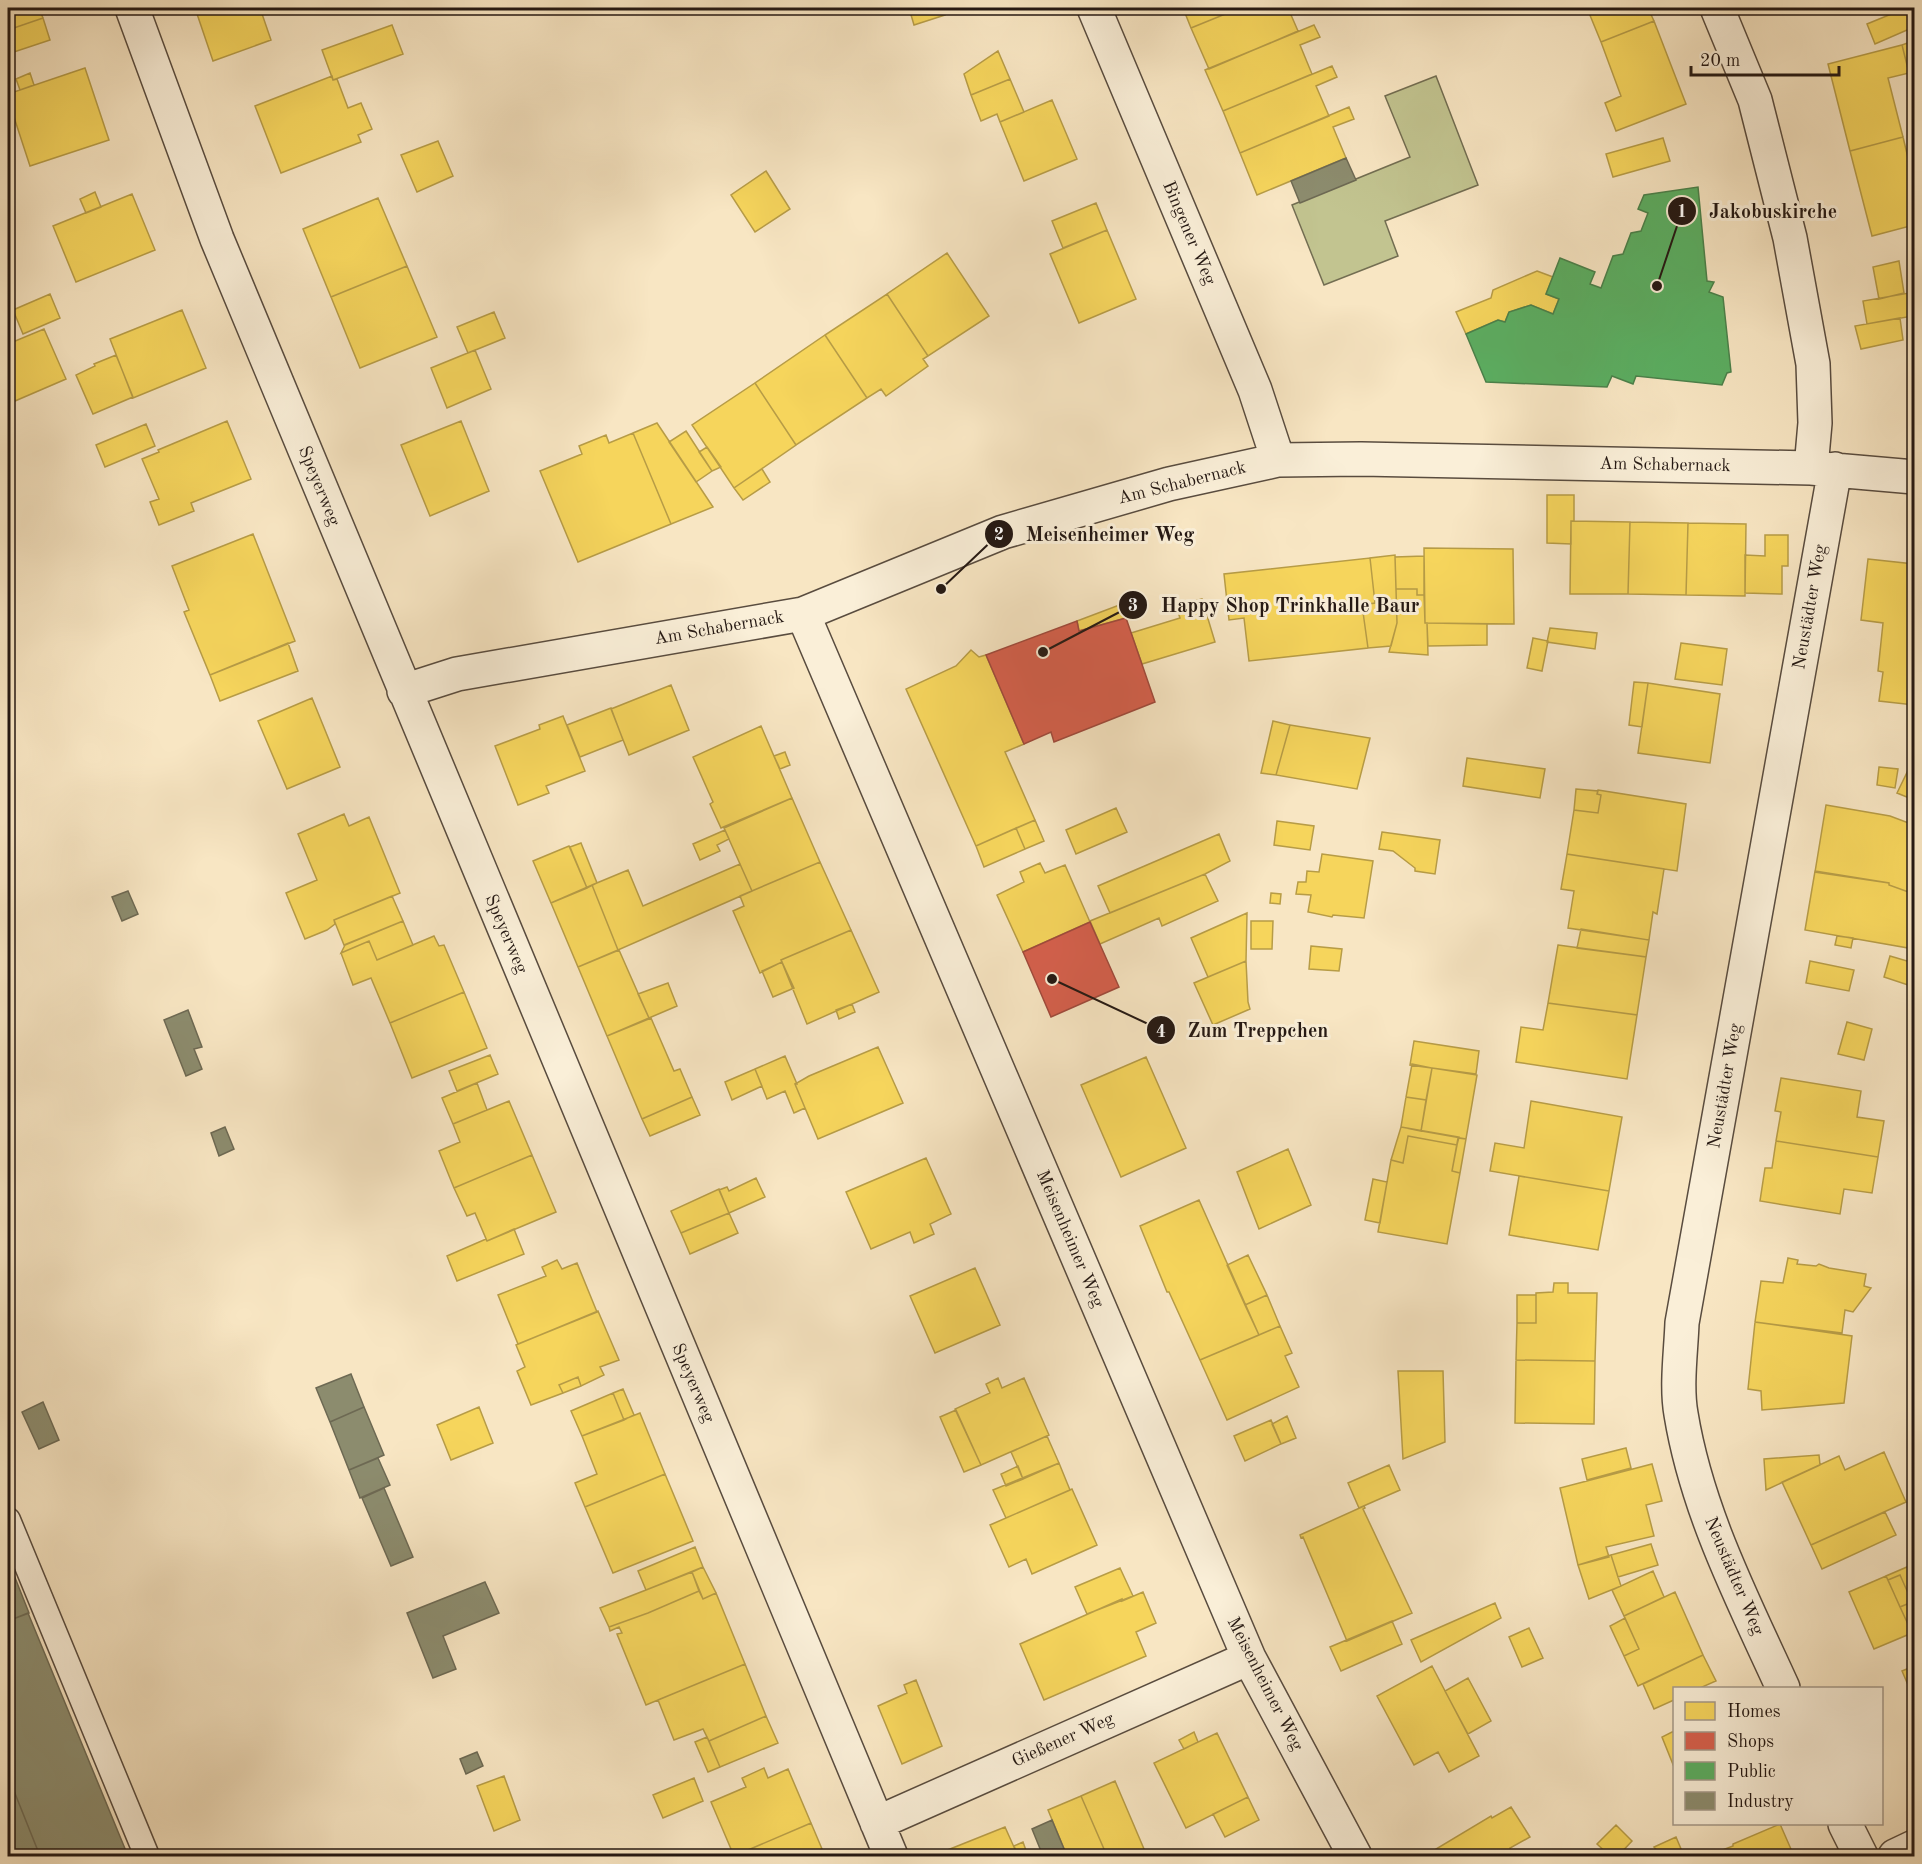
<svg xmlns="http://www.w3.org/2000/svg" width="1922" height="1864" viewBox="0 0 1922 1864" font-family="'Old Standard TT',serif">
<style>
.green{fill:#c2c490;stroke:#736e52;stroke-width:1.5}
.homes{fill:#f6d55c;stroke:#b79c46;stroke-width:1.5}
.shops{fill:#d6604d;stroke:#a14a3c;stroke-width:1.5}
.public{fill:#5aae61;stroke:#4a814a;stroke-width:1.5}
.industry{fill:#8c8c6e;stroke:#6d6953;stroke-width:1.5}
.lines{fill:none;stroke-linecap:round;stroke-linejoin:round}
.lane-casing{stroke:#594c3f;stroke-width:27}
.street-casing{stroke:#594c3f;stroke-width:36}
.lane{stroke:#faefd8;stroke-width:24}
.street{stroke:#faefd8;stroke-width:33}
.labels{text-anchor:middle;dominant-baseline:central;stroke-width:6;stroke-linejoin:round;paint-order:stroke}
.street-label{font-size:18px;fill:#241813;stroke:#faefd8}
.leader{fill:none;stroke:#241813;stroke-width:2}
.callout-dot{fill:#241813;stroke:#faefd8;stroke-width:2}
.mark-label{font-size:18px;text-anchor:middle;font-weight:bold;fill:#fff}
.callout-label{font-size:20px;text-anchor:middle;font-weight:bold;fill:#241813;stroke:#faefd8;stroke-width:6;stroke-linejoin:round;paint-order:stroke}
</style>
<rect width="100%" height="100%" fill="#f8e6c3"/>
<filter id="stains"><feTurbulence type="fractalNoise" baseFrequency=".00333" numOctaves="4"/><feColorMatrix values="0 0 0 0 .2 0 0 0 0 .09 0 0 0 0 .02 0 0 0 .5 -.17"/></filter>
<radialGradient id="worn" r=".72"><stop offset=".6" stop-color="#630" stop-opacity="0"/><stop offset="1" stop-color="#630" stop-opacity=".3"/></radialGradient>
<path class="green" d="M1436,76l42,109 -93,36 13,35 -74,29 -32,-80 118,-48 -25,-61z"/>
<path class="homes" d="M8,8h31l4,10 -35,12z
M195,8h65l11,32 -58,21z
M909,8h33l3,7 -31,10z
M1183,8h57l-49,20z
M1240,8h48l10,23 -89,38 -18,-41z
M1587,8h61l6,13 -53,21z
M1906,8h8v19l-39,17 -8,-20z
M43,18l7,22 -42,14v-24z
M1654,21l32,83 -70,27 -11,-28 16,-7 -20,-54z
M392,25l11,29 -70,26 -11,-30z
M1314,25l6,12 -20,8 12,29 -89,37 -18,-41z
M1910,42l4,29 -5,2 -7,-28z
M1902,45l7,28 -21,5 15,59 -53,14 -22,-87z
M998,51l12,28 -39,16 -7,-21z
M1332,66l5,11 -21,9 13,30 -89,37 -17,-42z
M85,68l24,72 -79,26 -22,-67v-5z
M30,73l4,12 -14,5 -4,-11z
M332,76l1,4 4,-1 11,29 13,-5 11,26 -14,6 3,7 -80,31 -26,-67z
M1010,79l14,33 -24,10 -3,-8 -16,7 -10,-26z
M1052,100l25,59 -53,22 -24,-59z
M1349,107l5,12 -21,8 13,31 -89,37 -17,-42z
M1903,137l11,46v42l-42,11 -22,-85z
M1663,138l7,23 -57,16 -7,-23z
M438,141l15,35 -36,16 -16,-37z
M766,171l24,38 -35,23 -24,-37z
M95,192l6,15 -15,6 -6,-14z
M132,194l23,56 -79,32 -23,-56z
M378,198l29,68 -76,31 -28,-68z
M1096,203l11,27 -44,18 -11,-27z
M1107,230l29,69 -57,24 -29,-69z
M947,253l42,63 -61,40 -41,-62z
M1899,261l5,32 -25,6 -6,-32z
M407,266l30,71 -77,31 -29,-71z
M1537,271l16,6 -7,17 13,5 -6,15 -22,-9 -22,7 -4,10 -7,-2 -32,14 -10,-22 35,-14 2,-8z
M1909,293l4,23 -46,8 -4,-23z
M50,294l10,24 -37,16 -10,-24z
M887,294l41,62 -5,3 5,7 -42,30 -5,-7 -14,9 -42,-63z
M182,310l24,58 -73,30 -23,-59z
M494,312l11,26 -37,15 -11,-26z
M1900,318l3,22 -42,9 -6,-23z
M44,329l22,50 -58,25v-60z
M825,335l42,63 -71,47 -41,-62z
M475,350l16,39 -44,19 -16,-40z
M116,355l17,42 -40,17 -17,-39 19,-9 -1,-2z
M755,383l41,62 -62,43 -42,-63z
M227,421l24,58 -60,24 3,8 -35,14 -9,-23 9,-3 -17,-40 17,-7 -1,-2z
M461,421l28,70 -59,25 -29,-71z
M657,423l56,84 -42,17 -38,-91z
M146,424l9,22 -50,21 -9,-22z
M686,431l26,40 -16,11 -27,-40z
M633,433l38,91 -93,38 -38,-91 42,-17 -3,-8 27,-11 3,8z
M707,447l14,20 -9,4 -13,-19z
M762,469l8,13 -27,18 -9,-12z
M1547,495h27v26h-3v23l-24,-1z
M1571,521l59,1 -2,72h-58z
M1630,522l58,1 -2,72 -58,-1z
M1688,523l58,1 -1,72 -59,-1z
M253,534l42,107 -85,34 -26,-63 5,-2 -17,-44z
M1765,535h23v31h-6v28l-37,-1v-38l20,1z
M1424,548l89,1 1,75 -89,-1z
M1395,555l2,68 -6,23 -23,2 -6,-43 13,-2 -5,-45z
M1424,556v39h-7v-6h-21l-1,-32z
M1370,558l5,45 -13,2 6,43 -119,13 -5,-43 -15,2 -5,-46z
M1868,559l46,5v141l-35,-4 4,-29 -5,-1 5,-48 -22,-3z
M1396,589h21v6h7l1,28h2l1,32 -39,-3 8,-29z
M1202,599l13,43 -73,22 -11,-31 49,-15 -4,-12z
M1122,604l4,14 -47,13 -2,-10z
M1427,623l60,1v21l-59,1z
M1550,628l47,5 -2,16 -48,-7z
M1533,638l15,3 -6,30 -15,-3z
M288,643l10,28 -78,30 -10,-26z
M1681,643l46,6 -5,36 -47,-6z
M971,650l8,7 7,-2 38,89 -19,8 30,68 -59,26 -70,-157 50,-23z
M1634,682l14,1 -6,44 -13,-2z
M1648,683l72,11 -10,69 -72,-10z
M671,685l18,45 -60,25 -18,-46z
M312,698l28,69 -53,22 -29,-68z
M611,708l12,32 -43,17 -13,-32z
M563,716l22,55 -39,15 3,7 -31,12 -23,-59 45,-17 -1,-4z
M1273,721l17,4 -14,50 -15,-2z
M1290,725l80,13 -13,51 -81,-14z
M761,726l31,72 -71,30 -11,-24 3,-2 -20,-45z
M785,752l5,13 -10,4 -6,-13z
M1467,758l78,11 -5,29 -77,-12z
M1914,758v42l-17,-7z
M1879,767l19,2 -3,19 -18,-3z
M1576,789l22,2 -1,3 4,1 -3,18 -24,-3z
M1598,790l88,14 -9,67 -110,-17 7,-44 24,3 3,-18 -4,-1z
M792,798l28,64 -68,29 -28,-63z
M1826,805l64,11 24,9v69l-25,-9v-2l-74,-11z
M1116,808l11,24 -51,22 -10,-24z
M344,814l5,12 20,-9 31,76 -66,27 1,4 -8,6 -22,9 -19,-46 31,-13 -19,-46z
M1035,820l9,21 -19,8 -9,-21z
M1277,821l37,5 -4,24 -36,-5z
M1016,828l9,21 -41,18 -8,-21z
M725,830l4,9 -12,6 3,6 -20,9 -7,-16z
M1382,832l58,8 -5,34 -20,-3v-3l-22,-17 -14,-2z
M1219,834l11,27 -25,13 -95,39 -12,-27z
M581,843l16,40 -10,5 -17,-41z
M569,846l18,42 -36,15 -18,-42z
M1322,854l51,7 -9,57 -31,-3 -1,2 -24,-5 3,-17 -15,-1 2,-12h8l1,-11 12,1z
M1567,854l97,15 -7,45 -4,-2 -4,28 -81,-12 6,-37 -13,-2z
M820,862l31,68 -70,30 1,2 -22,11 -27,-62 11,-5 -4,-10z
M1040,863l5,10 20,-8 25,57 -67,30 -26,-57 27,-13 -4,-10z
M740,864l12,27 -134,59 -26,-65 36,-15 15,36z
M1815,871l74,12v2l25,9v55l-109,-19z
M1205,874l13,27 -56,25 -3,-8 -59,26 -10,-23z
M592,885l26,65 -40,17 -27,-64z
M1271,893l10,1 -1,10 -10,-1z
M392,896l11,25 -59,24 -10,-25z
M1247,913l-1,48 -38,16 -17,-39z
M403,921l10,24 -36,15 -8,-19 -28,12 4,-8z
M1251,921h22l-1,28h-21z
M1581,929l68,11 -3,17 -69,-9z
M851,930l28,62 -72,32 -26,-64z
M434,936l5,10 5,-1 20,47 -74,31 -19,-45 -18,7 -12,-32 28,-12 8,19z
M1837,936l16,2 -2,10 -16,-3z
M1558,945l88,12 -9,58 -89,-12z
M1311,946l31,3 -3,22 -30,-2z
M619,950l30,68 -42,18 -29,-69z
M1890,956l24,7v24l-30,-10z
M1246,961l2,41 2,7 -37,16 -19,-42z
M1810,961l44,9 -5,21 -43,-8z
M782,962l12,26 -21,9 -11,-26z
M668,983l9,23 -28,12 -11,-24z
M464,992l23,56 -75,30 -22,-55z
M1548,1003l89,12 -10,64 -111,-17 5,-35 22,3z
M852,1004l3,8 -16,7 -3,-9z
M651,1018l23,53 6,-2 12,28 -50,22 -35,-83z
M1847,1022l25,7 -8,31 -26,-6z
M1414,1041l65,10 -3,23 -66,-9z
M878,1047l25,56 -85,36 -23,-55 14,-8z
M490,1055l8,19 -41,17 -8,-20z
M785,1056l12,28h-2l10,24 -11,5 -9,-22 -18,8 -12,-30z
M1146,1057l40,91 -65,29 -40,-92z
M1412,1064l20,4 -6,32 -20,-3z
M1432,1068l45,7 -11,64 -45,-8z
M755,1069l7,17 -30,14 -7,-18z
M1781,1078l80,13 -4,26 27,4 -6,36 -102,-16 5,-29 -6,-1z
M477,1083l10,27 -34,14 -11,-26z
M692,1097l8,18 -50,21 -8,-17z
M1406,1097l20,3 -5,31 -20,-4z
M509,1101l23,54 -78,33 -15,-37 21,-9 -7,-18z
M1531,1101l91,16 -13,74 -119,-20 5,-28 29,5z
M1401,1127l58,10 -2,8 -49,-9 -5,27 -12,-3z
M1408,1136l49,9 -5,26 8,2 -13,71 -69,-12 13,-72 12,3z
M1458,1138l8,1 -6,34 -8,-2z
M1776,1141l102,16 -6,36 -28,-4 -4,25 -80,-13 5,-33h7z
M1288,1149l23,56 -52,24 -22,-57z
M532,1155l24,57 -69,29 -12,-28 -8,3 -13,-28z
M926,1158l25,56 -21,10 4,10 -20,9 -4,-11 -39,17 -25,-57z
M1519,1176l90,15 -11,59 -89,-15z
M756,1178l9,19 -36,16 -10,-23 8,-3 2,4z
M1373,1179l14,3 -7,41 -15,-3z
M719,1189l10,24 -48,20 -10,-22z
M1199,1200l60,135 -59,25 -31,-68h-2l-27,-66z
M729,1213l9,20 -48,21 -9,-21z
M514,1229l10,25 -67,27 -10,-25 39,-17 1,2z
M1248,1255l19,40 -22,10 -18,-40z
M1788,1258l10,2 -1,4 19,2 3,-2 10,4 37,6 -2,12 7,2 -18,24 -8,-2 -3,23 -87,-11 6,-41 22,2z
M557,1260l5,9 15,-6 20,49 -79,32 -20,-49 48,-19 -4,-9z
M975,1268l25,57 -65,28 -25,-57z
M1554,1283h14v10h29l-2,68 -79,-1 1,-37h19v-30l17,-1z
M1267,1295l13,31 -21,9 -14,-30z
M1517,1295h19v28h-19z
M598,1311l21,49 -19,7 4,8 -23,11 -3,-9 -19,8 4,8 -32,12 -14,-34 8,-4 -9,-22z
M1755,1322l97,14 -8,67 -82,7 -1,-19 -13,-2z
M1280,1326l12,27 -7,3 14,31 -72,33 -27,-60z
M1516,1360l79,1 -1,63 -79,-1z
M1398,1371h45l2,71 -42,17z
M578,1377l3,9 -18,7 -4,-8z
M998,1378l4,10 22,-10 25,57 -68,30 -26,-56 35,-16 -4,-9z
M623,1389l11,26 -10,5 -11,-27z
M613,1393l11,27 -42,16 -11,-25z
M479,1407l14,36 -42,17 -14,-35z
M956,1410l25,55 -17,7 -24,-55z
M640,1413l25,61 -80,33 -10,-24 22,-9 -15,-38z
M1287,1416l9,22 -15,6 -9,-20z
M1271,1420l10,24 -36,17 -11,-25z
M1047,1436l12,27 -36,16 -12,-27z
M1626,1448l5,20 -44,12 -5,-21z
M1884,1452l22,50 -95,43 -29,-63 57,-26 6,14z
M1819,1455l1,10 -54,25 -2,-31z
M1059,1463l11,27 -64,28 -13,-28z
M1652,1464l10,37 -16,4 8,31 -48,11 3,10 -31,8 -18,-77z
M1389,1465l11,25 -41,18 -11,-25z
M1018,1466l5,13 -17,7 -5,-12z
M665,1474l28,67 -80,32 -28,-66z
M1072,1489l25,56 -65,29 -6,-15 -17,8 -19,-42z
M1364,1506l1,2 -2,1 49,104 -65,28 -44,-104 -2,1 -1,-3z
M1885,1512l11,23 -74,34 -11,-24z
M1651,1544l7,21 -40,12 -7,-22z
M695,1547l8,20 -57,23 -8,-19z
M1611,1555l10,31 -32,13 -11,-34z
M1914,1564v68l-2,1 -12,-26 12,-5 -12,-27 -12,5 -2,-4z
M703,1567l13,26 -13,6 -11,-27z
M1120,1568l13,28 -46,18 -12,-27z
M1653,1571l11,26 -40,19 -12,-26z
M692,1572l7,19 -51,22 -39,14 -9,-19z
M1900,1575l12,27 -12,5 -12,-27z
M1886,1576l26,57 -38,16 -25,-57z
M699,1591l4,8 13,-6 29,71 -99,41 -29,-71 5,-1 -3,-6 -9,4 -1,-4 39,-14z
M1143,1592l13,31 -20,9 10,24 -102,44 -24,-56 102,-45v2z
M1675,1592l28,63 -65,31 -14,-30 15,-7 -15,-33z
M1495,1603l6,15 -80,44 -10,-22z
M1625,1618l14,31 -15,7 -14,-30z
M1392,1621l10,23 -61,27 -11,-24z
M1529,1628l14,30 -21,9 -13,-30z
M1703,1655l13,26 -16,7h-26v12l-20,9 -11,-25z
M745,1664l21,52 -57,25 -6,-12 -29,11 -16,-40z
M1432,1666l47,90 -30,16 -11,-20 -24,13 -37,-69z
M1914,1666v33l-12,-28z
M1468,1678l23,43 -23,13 -23,-43z
M916,1680l26,66 -40,18 -24,-58 29,-13 -3,-8z
M766,1716l12,27 -58,24 -11,-26z
M1674,1731v36l-12,-30z
M1194,1732l4,10 -14,7 -5,-9z
M1217,1733l31,64 -62,31 -32,-65z
M707,1737l13,30 -12,5 -13,-30z
M764,1768l4,10 20,-9 23,54 -77,33 -23,-54 35,-15 -4,-9z
M504,1776l16,44 -26,11 -17,-45z
M694,1778l9,23 -40,17 -10,-23z
M1115,1781l32,75h-40l-26,-60z
M1081,1796l26,60h-40l-19,-46z
M1248,1797l11,23 -34,17 -12,-23z
M1511,1807l19,30 -20,11 5,8h-75l-4,-7 55,-33 1,2z
M811,1823l14,33h-91z
M1780,1824l14,32h-72l-2,-5 13,-5v-2z
M1616,1825l16,16 -14,15h-8l-13,-12z
M1005,1827l13,29h-77l-1,-3z
M1676,1837l8,19h-22l-8,-9z
M1023,1842l5,14h-10l-4,-10z"/>
<path class="shops" d="M1126,618l29,84 -101,40 -3,-10 -27,12 -38,-89 91,-34 2,10z
M1090,922l29,65 -68,30 -28,-65z"/>
<path class="public" d="M1698,187l9,94 7,1 -5,10 14,5 8,75 -4,1 -5,12 -86,-9 -3,8 -21,-8 -5,11 -121,-5 -20,-48 32,-14 7,2 4,-10 22,-7 22,9 6,-15 -13,-5 14,-36 35,14 -5,12 11,4 12,-32 10,-2 8,-21 10,-2 7,-18 -10,-4 6,-14z"/>
<path class="industry" d="M1346,158l10,22 -56,23 -9,-22z
M128,891l10,23 -16,7 -10,-24z
M188,1010l14,37 -8,2 8,20 -16,7 -22,-56z
M225,1127l9,22 -15,7 -8,-23z
M351,1374l13,33 -34,15 -14,-34z
M43,1402l16,38 -20,9 -17,-37z
M364,1407l20,48 -35,15 -19,-48z
M378,1458l12,27 -30,13 -11,-28z
M384,1488l29,69 -22,9 -29,-68z
M8,1560l21,53 -21,8z
M485,1582l14,31 -56,23 13,33 -23,9 -26,-65z
M28,1613l42,102 58,141h-88l-32,-80v-155z
M477,1752l6,14 -17,8 -6,-15z
M8,1776l32,80h-32z
M1052,1820l15,36h-24l-11,-27z"/>
<g class="lines">
<g class="lane-casing">
<path id="lane" d="M8,1520l139,336"/>
</g>
<g class="street-casing">
<path id="street" d="M132,8l85,231 674,1617
M1094,8l161,382 23,70
M1717,8l38,92 35,138 23,126 2,59 -4,45
M803,614l446,1044 106,198
M404,691l53,-17 346,-60 200,-82 166,-48 109,-24 83,-1 450,9 103,9
M1783,1688c-40,-88 -86,-176 -102,-274 -5,-28 0,-63 1,-91l153,-854
M877,1823l372,-165
M1845,1824l16,32
M1895,1856l19,-9"/>
</g>
<use href="#lane" class="lane"/>
<use href="#street" class="street"/>
</g>
<g class="labels">
<g class="street-label">
<text transform="translate(1189 233) rotate(67)">Bingener Weg</text>
<text transform="translate(1665 465) rotate(1)">Am Schabernack</text>
<text transform="translate(1182 483) rotate(-14)">Am Schabernack</text>
<text transform="translate(319 486) rotate(68)">Speyerweg</text>
<text transform="translate(1810 607) rotate(-80)">Neustädter Weg</text>
<text transform="translate(719 628) rotate(-10)">Am Schabernack</text>
<text transform="translate(506 934) rotate(67)">Speyerweg</text>
<text transform="translate(1725 1086) rotate(-80)">Neustädter Weg</text>
<text transform="translate(1070 1239) rotate(67)">Meisenheimer Weg</text>
<text transform="translate(693 1383) rotate(67)">Speyerweg</text>
<text transform="translate(1734 1576) rotate(67)">Neustädter Weg</text>
<text transform="translate(1265 1684) rotate(63)">Meisenheimer Weg</text>
<text transform="translate(1063 1740) rotate(-24)">Gießener Weg</text>
</g>
</g>
<path class="leader" d="M1657 286L1682 211M941 589L999 534M1043 652L1133 605M1052 979L1161 1030"/>
<g class="callout-dot">
<circle cx="1657" cy="286" r="6"/>
<circle cx="941" cy="589" r="6"/>
<circle cx="1043" cy="652" r="6"/>
<circle cx="1052" cy="979" r="6"/>
<circle cx="1682" cy="211" r="15"/>
<circle cx="999" cy="534" r="15"/>
<circle cx="1133" cy="605" r="15"/>
<circle cx="1161" cy="1030" r="15"/>
</g>
<g class="mark-label">
<text x="1682" y="217">1</text>
<text x="999" y="540">2</text>
<text x="1133" y="611">3</text>
<text x="1161" y="1037">4</text>
</g>
<g class="callout-label">
<text x="1773" y="218">Jakobuskirche</text>
<text x="1110" y="541">Meisenheimer Weg</text>
<text x="1290" y="612">Happy Shop Trinkhalle Baur</text>
<text x="1258" y="1037">Zum Treppchen</text>
</g>
<rect width="1922" height="1864" fill="none" stroke="#f8e6c3" stroke-width="30"/>
<rect x="9" y="9" width="1904" height="1846" fill="none" stroke="#241813" stroke-width="3"/>
<rect x="15" y="15" width="1892" height="1834" fill="none" stroke="#241813" stroke-width="1.5"/>
<rect x="1673" y="1687" width="210" height="138" fill="#faefd8" stroke="#a49989" stroke-width="1.5"/>
<rect x="1685" y="1702" width="30" height="18" fill="#f6d55c" stroke="#a49989" stroke-width="1.5"/>
<text x="1727" y="1717" font-size="18" fill="#241813">Homes</text>
<rect x="1685" y="1732" width="30" height="18" fill="#d6604d" stroke="#a49989" stroke-width="1.5"/>
<text x="1727" y="1747" font-size="18" fill="#241813">Shops</text>
<rect x="1685" y="1762" width="30" height="18" fill="#5aae61" stroke="#a49989" stroke-width="1.5"/>
<text x="1727" y="1777" font-size="18" fill="#241813">Public</text>
<rect x="1685" y="1792" width="30" height="18" fill="#8c8c6e" stroke="#a49989" stroke-width="1.5"/>
<text x="1727" y="1807" font-size="18" fill="#241813">Industry</text>
<path d="M1691 66v9h148v-9" fill="none" stroke="#241813" stroke-width="3"/>
<text x="1700" y="66" font-size="18" fill="#241813" stroke="#faefd8" stroke-width="4.5" paint-order="stroke">20 m</text>
<rect width="100%" height="100%" filter="url(#stains)"/>
<rect width="100%" height="100%" fill="url(#worn)"/>
</svg>
